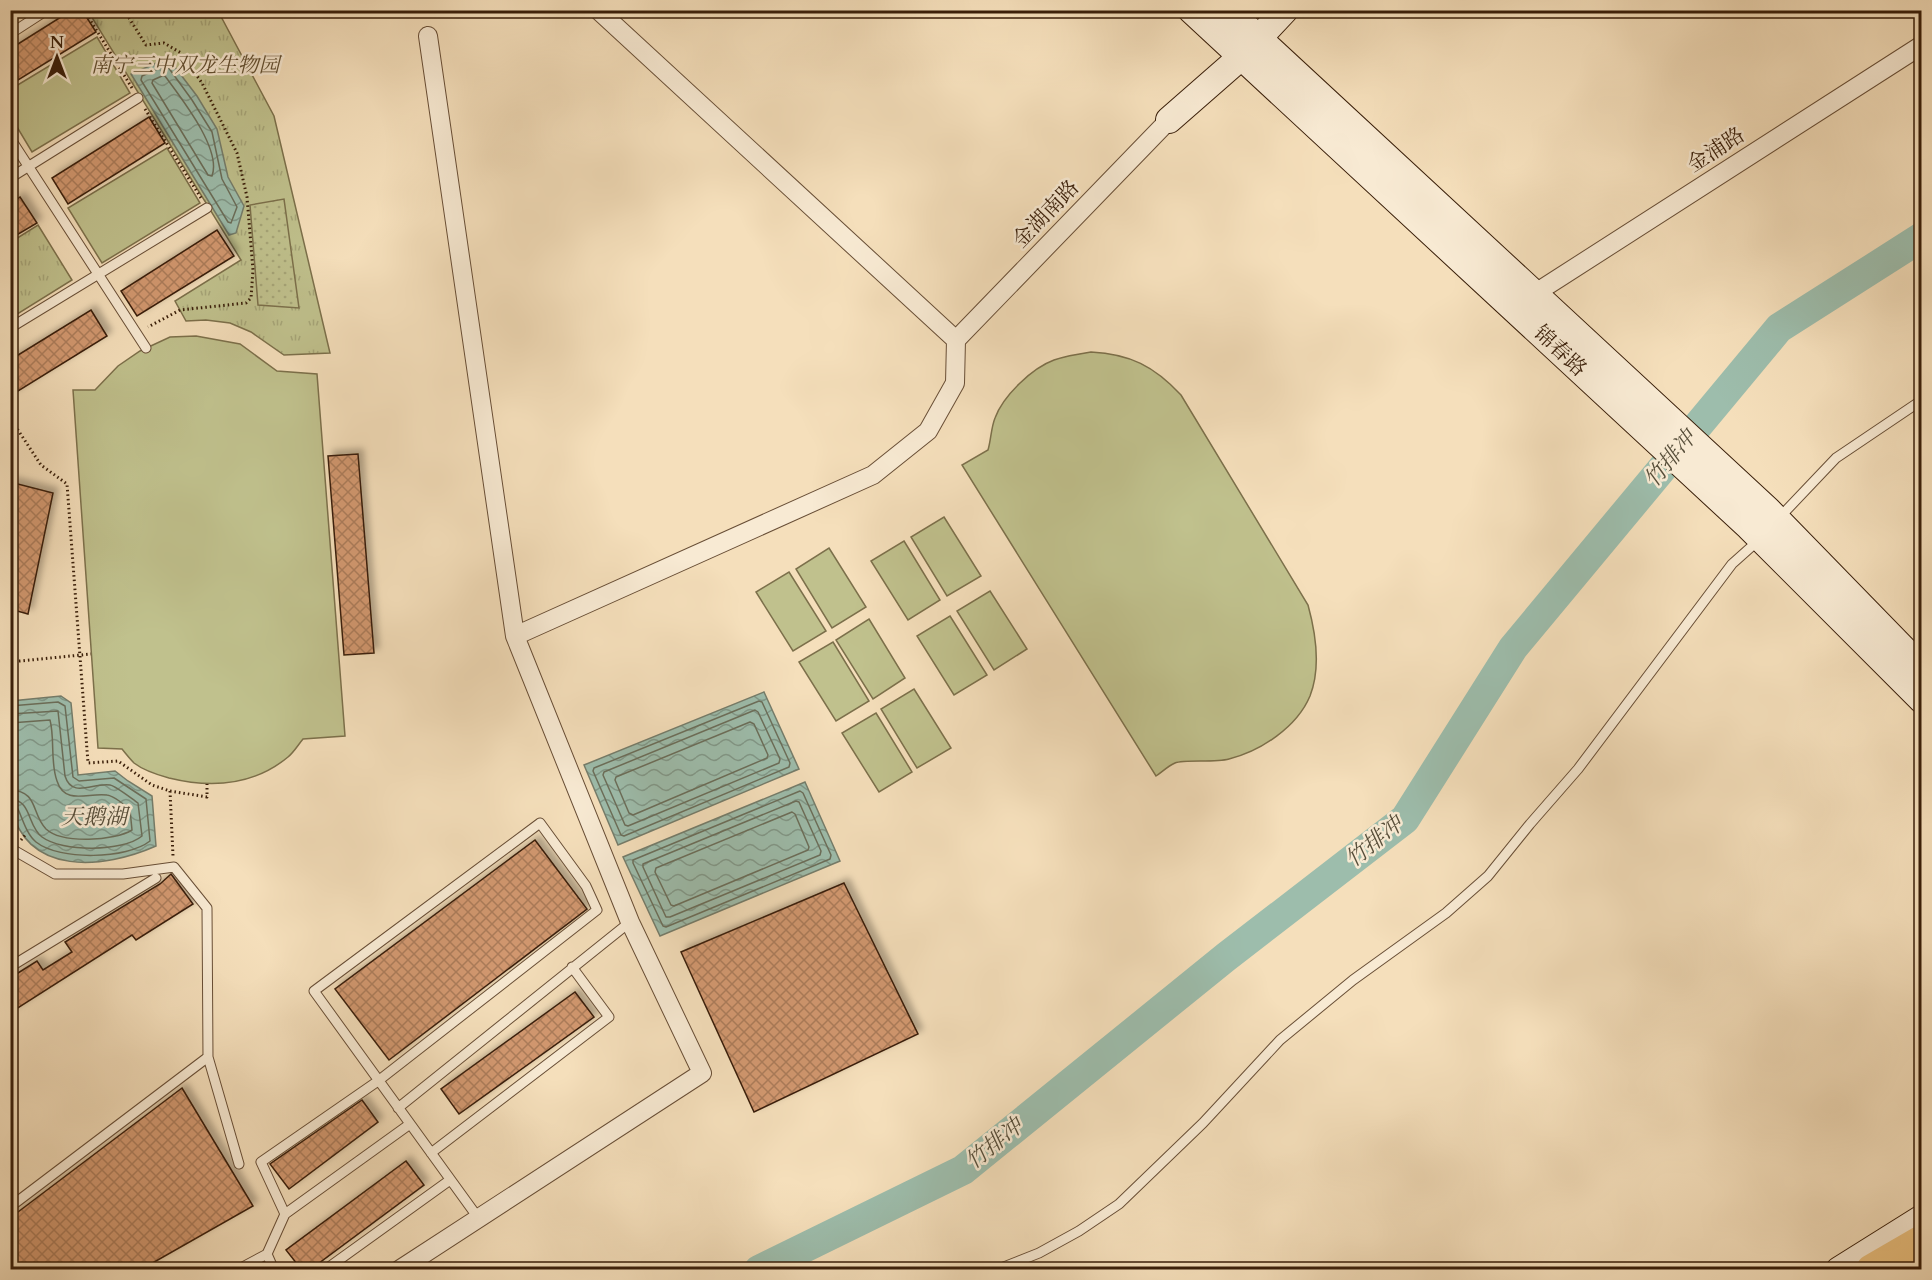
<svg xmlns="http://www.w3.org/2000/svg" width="1932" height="1280" viewBox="0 0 1932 1280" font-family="Cardo,'Noto Serif SC',serif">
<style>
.grass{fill:#c0c18d;stroke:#7c704b;stroke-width:1.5}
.park{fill:url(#park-tufts);stroke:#7c704b;stroke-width:1.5}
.garden{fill:url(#garden-dots);stroke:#7c704b;stroke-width:1.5}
.water{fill:url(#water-waves);stroke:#757d6b;stroke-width:1.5}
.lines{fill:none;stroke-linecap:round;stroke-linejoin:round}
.shore{stroke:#6b6e5a;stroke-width:1.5}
.river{stroke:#9dbdac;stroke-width:30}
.building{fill:url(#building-cross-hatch);stroke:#391e09;stroke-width:1.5;filter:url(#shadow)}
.lane-casing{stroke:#684e36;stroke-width:11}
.street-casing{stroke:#684e36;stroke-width:20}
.secondary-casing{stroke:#391e09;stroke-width:28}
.highway-casing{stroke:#391e09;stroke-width:34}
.path{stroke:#391e09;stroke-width:3;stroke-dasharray:1.5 3;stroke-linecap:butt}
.lane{stroke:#f8ead3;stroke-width:9}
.street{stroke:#f8ead3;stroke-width:18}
.secondary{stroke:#f8ead3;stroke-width:26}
.highway{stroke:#eac07e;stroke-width:32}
.labels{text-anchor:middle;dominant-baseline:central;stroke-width:5;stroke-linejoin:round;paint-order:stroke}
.park-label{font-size:21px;font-style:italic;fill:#624f31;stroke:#f8ead3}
.street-label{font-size:21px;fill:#391e09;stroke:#f8ead3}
.water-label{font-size:22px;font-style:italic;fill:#574e3a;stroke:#f8ead3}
</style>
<defs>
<pattern id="park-tufts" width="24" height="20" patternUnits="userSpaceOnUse" patternTransform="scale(1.5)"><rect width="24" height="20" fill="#c0c18d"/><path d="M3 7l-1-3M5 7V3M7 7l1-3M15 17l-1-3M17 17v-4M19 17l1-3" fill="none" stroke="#a6a578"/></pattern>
<pattern id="garden-dots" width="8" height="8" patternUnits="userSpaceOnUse" patternTransform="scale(1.5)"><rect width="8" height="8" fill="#c0c18d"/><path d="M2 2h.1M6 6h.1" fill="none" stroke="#a6a578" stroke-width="1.8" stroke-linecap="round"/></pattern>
<pattern id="water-waves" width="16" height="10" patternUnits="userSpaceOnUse" patternTransform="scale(1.5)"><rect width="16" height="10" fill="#9dbdac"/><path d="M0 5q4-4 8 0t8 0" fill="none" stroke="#81998a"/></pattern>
<pattern id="building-cross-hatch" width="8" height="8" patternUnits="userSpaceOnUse" patternTransform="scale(1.5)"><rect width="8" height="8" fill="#d29870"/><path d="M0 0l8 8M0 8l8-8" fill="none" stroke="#ab7b5a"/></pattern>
<filter id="shadow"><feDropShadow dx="5" dy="-5" stdDeviation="3" flood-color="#0004"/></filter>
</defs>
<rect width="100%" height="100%" fill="#f5dfbb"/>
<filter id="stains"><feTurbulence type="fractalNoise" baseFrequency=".00333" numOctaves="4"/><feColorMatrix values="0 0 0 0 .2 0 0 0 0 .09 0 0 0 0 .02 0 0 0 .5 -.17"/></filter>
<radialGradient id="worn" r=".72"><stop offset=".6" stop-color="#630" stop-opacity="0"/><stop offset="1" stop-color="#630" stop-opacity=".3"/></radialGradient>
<path class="grass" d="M97,37l33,56 -98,59 -21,-35v-28z
M167,148l33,55 -98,60 -34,-55z
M196,336l44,8 37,27 40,3 28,362 -42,3c-5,6 -9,13 -15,18 -35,29 -78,31 -119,21 -11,-3 -26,-8 -35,-15 -4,-4 -8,-9 -12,-14l-24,-1 -25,-358h22l23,-24 22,-15 30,-14z
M1091,352c39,2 63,14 90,43l127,210c8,29 13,63 2,91 -13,31 -49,55 -81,63 -14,4 -45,0 -54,4 -7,3 -13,9 -19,13l-194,-311 26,-15c3,-10 3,-22 7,-32 8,-22 37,-50 59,-58 12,-4 24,-6 37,-8z
M944,517l37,59 -34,20 -36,-59z
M904,541l36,59 -32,20 -37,-59z
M829,548l37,59 -34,21 -36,-59z
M789,572l37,59 -33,20 -37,-59z
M990,591l37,58 -33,21 -37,-59z
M950,616l37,59 -33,20 -37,-59z
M869,619l36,59 -32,21 -37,-59z
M833,642l36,59 -33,20 -37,-59z
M914,689l37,59 -34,20 -36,-59z
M876,713l36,59 -33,20 -37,-59z"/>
<path class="park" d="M88,11h130l56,105 56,237 -46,2 -33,-23 -21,-9 -24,-3 -20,1 -11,-20 66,-41z
M38,225l34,55 -61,38v-76z"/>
<path class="garden" d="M284,199l15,109 -41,-3 -8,-100z"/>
<path class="water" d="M168,58l29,38 20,33 11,48 16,29 -8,27 -7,2 -98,-161z
M764,692l35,77 -181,76 -34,-80z
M61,696l10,7 7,72 37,-4 13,10 24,15 4,50c-52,23 -129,31 -145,-39 -2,-10 -1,-22 -1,-32 0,-25 0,-50 1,-74z
M805,782l35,79 -180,75 -37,-79z"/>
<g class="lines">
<path class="shore" d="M164,66l4,1 24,33 20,32 10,47 15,28 -6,16 -3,-1 -87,-142 1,-4z
M162,76h3c16,22 57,73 47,100l-4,-1 -56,-92 1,-3z
M759,701l3,1 28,61 -1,4 -165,69 -3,-1 -28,-64 1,-3z
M10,706l48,-4 7,4 8,71 6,4 35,-3 32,21 4,42c-23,18 -90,20 -114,1 -9,-7 -13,-22 -18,-33l-8,-3
M755,710l3,2 22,47 -1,4 -151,63 -3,-1 -22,-50 1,-3z
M10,714l48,-3 7,65c7,23 29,6 45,9 6,1 22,14 28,18l4,33c-19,16 -80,16 -100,1 -15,-11 -10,-37 -32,-38
M750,722l4,2 14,31 -1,3 -134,57 -4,-2 -14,-33 1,-3z
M10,723l40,-3c5,19 0,42 7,61 8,25 32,11 50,14 7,1 18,10 23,15l2,20c-17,11 -70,14 -86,-1 -15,-15 -7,-38 -36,-39
M800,791l3,2 28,62 -1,4 -164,68 -3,-1 -30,-63v-3z
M796,801l3,1 22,49 -1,4 -150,62h-4l-23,-50v-3z
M792,812l3,2 14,33 -1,3 -134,56 -3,-1 -16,-33 1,-4z"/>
<path class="river" d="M759,1270l204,-100 263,-213 179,-138 108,-171 266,-320 143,-91"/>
</g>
<path class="building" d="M72,10h10l14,22 -86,53v-36z
M149,117l16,26 -97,61 -16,-26z
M20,197l17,26 -27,16v-35z
M217,230l17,26 -97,60 -16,-25z
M91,310l16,26 -97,60v-36z
M358,454l16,199 -30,2 -16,-199z
M10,482l43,11 -25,121 -18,-5z
M535,840l52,69 -198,151 -54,-71z
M171,874l22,30 -57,36 -4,-5 -122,78v-35l27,-17 6,9 29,-18 -7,-10 95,-58z
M844,883l74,151 -164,78 -73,-160z
M575,992l19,25 -135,97 -18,-25z
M182,1088l71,118 -111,63h-132v-51z
M362,1100l16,22 -89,67 -19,-25z
M406,1161l18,24 -113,84h-10l-15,-19z"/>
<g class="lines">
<g class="lane-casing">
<path id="lane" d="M10,34l37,-24
M10,138l136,210
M10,178l128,-80
M10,328l197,-120
M1779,518l57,-60 86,-58
M10,848l45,26h68l51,-7 33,41 1,149 31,107
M10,967l146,-89
M398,1108l232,-186
M410,1124l-125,90 -24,-52 117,-81 219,-171 -11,-24 -46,-63 -226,168c55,76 110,152 165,228
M431,1153l178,-136 -37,-50
M10,1207l198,-150
M267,1254l7,16
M237,1270l30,-16 18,-40
M325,1270l125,-90
M996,1270l43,-17 40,-22 40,-27 84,-81 77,-83 73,-60 93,-67 42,-37 42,-52 48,-55 154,-205 28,-25"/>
</g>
<g class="street-casing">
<path id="street" d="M1534,294l388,-249
M956,340l213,-220
M515,636l358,-161 55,-44 27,-48 1,-43 -358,-330
M399,1270l303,-197 -72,-151 -115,-286 -87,-600"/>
</g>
<g class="secondary-casing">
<path id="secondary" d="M1191,10l558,517 173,173
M1228,10l540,500 154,158
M1169,120l72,-63 44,-47
M1839,1270l83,-52"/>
</g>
<g class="highway-casing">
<path id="highway" d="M1872,1270l50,-29"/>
</g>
<path class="path" d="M84,10l48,78
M124,10l22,35 18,-2 17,10 21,30 35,70 10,44 6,73 -2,28 -5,5 -66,7 -32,17
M145,109l56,89
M10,418l31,47 26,19 21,279 30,-2 34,24 18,6 3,65
M10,662l81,-8
M170,791l37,6v-13
M21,840l5,-6"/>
<use href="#lane" class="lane"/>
<use href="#street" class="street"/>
<use href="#secondary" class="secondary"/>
<use href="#highway" class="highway"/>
</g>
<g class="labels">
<g class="park-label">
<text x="185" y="65">南宁三中双龙生物园</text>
</g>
<g class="street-label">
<text transform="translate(1716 150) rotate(-33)">金浦路</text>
<text transform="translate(1046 214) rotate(-46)">金湖南路</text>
<text transform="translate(1560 351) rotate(43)">锦春路</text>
</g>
<g class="water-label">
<text transform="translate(1670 459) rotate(-50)">竹排冲</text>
<text x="94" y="817">天鹅湖</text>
<text transform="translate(1374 842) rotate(-39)">竹排冲</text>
<text transform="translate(994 1144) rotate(-39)">竹排冲</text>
</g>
</g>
<rect width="1932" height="1280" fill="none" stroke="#f5dfbb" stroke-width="36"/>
<rect x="12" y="12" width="1908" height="1256" fill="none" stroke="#391e09" stroke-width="3"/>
<rect x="18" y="18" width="1896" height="1244" fill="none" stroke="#391e09" stroke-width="1.5"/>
<g transform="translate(57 57)" stroke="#f8ead3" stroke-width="4.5" paint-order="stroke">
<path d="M0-4.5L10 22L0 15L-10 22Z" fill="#391e09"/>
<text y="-9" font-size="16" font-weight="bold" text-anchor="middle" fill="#391e09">N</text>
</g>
<rect width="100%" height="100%" filter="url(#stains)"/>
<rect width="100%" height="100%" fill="url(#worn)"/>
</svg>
